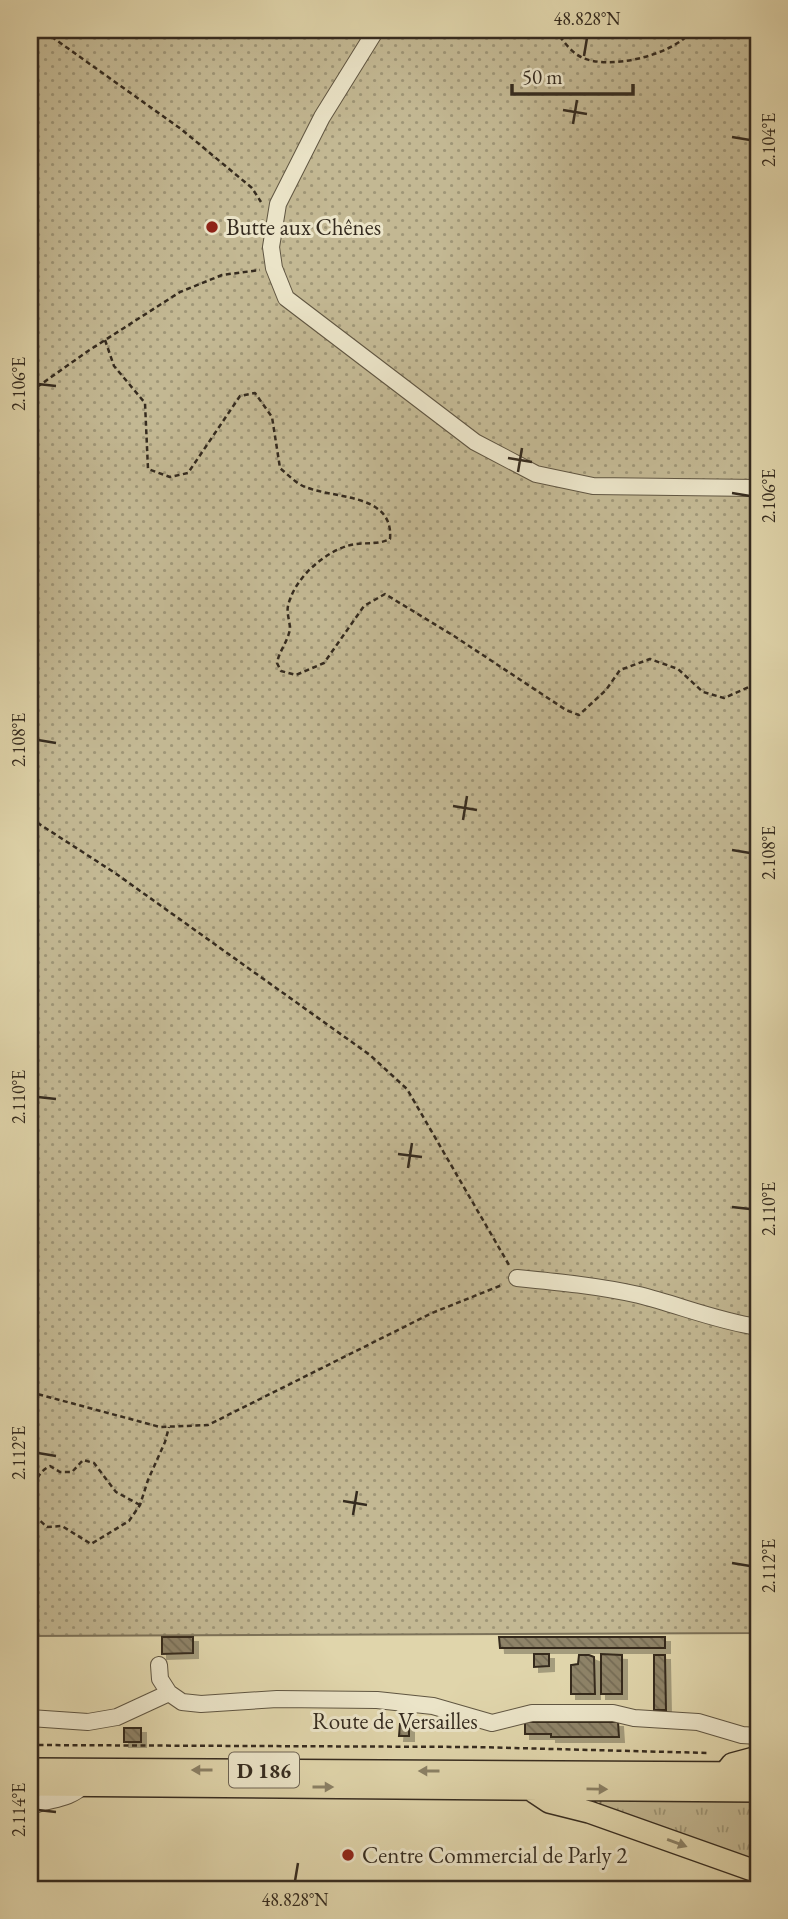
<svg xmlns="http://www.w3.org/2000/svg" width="788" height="1919" viewBox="0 0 788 1919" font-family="'EB Garamond',serif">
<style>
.grass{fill:url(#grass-tufts);stroke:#7c7259;stroke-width:2}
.park{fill:url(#park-dots);stroke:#7c7259;stroke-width:2}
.building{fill:url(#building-back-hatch);stroke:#352b1f;stroke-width:2;filter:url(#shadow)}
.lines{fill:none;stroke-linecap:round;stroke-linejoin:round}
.minor-casing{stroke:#605642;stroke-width:18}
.major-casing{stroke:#352b1f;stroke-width:24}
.path{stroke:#352b1f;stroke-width:2.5;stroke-dasharray:5 3.5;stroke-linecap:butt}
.minor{stroke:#ebe4c8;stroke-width:16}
.major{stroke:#e0d5ab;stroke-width:21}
.oneway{fill:#8a8065}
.ticks{fill:none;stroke:#352b1f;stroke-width:2.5}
.poi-dot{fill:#8f2418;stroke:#ebe4c8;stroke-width:2.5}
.labels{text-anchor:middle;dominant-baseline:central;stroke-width:6;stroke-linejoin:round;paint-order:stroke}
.shield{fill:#ebe4c8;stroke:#6c6252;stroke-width:2}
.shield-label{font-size:21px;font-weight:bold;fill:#352b1f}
.poi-label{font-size:23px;fill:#352b1f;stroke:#ebe4c8;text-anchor:start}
.street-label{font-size:23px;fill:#352b1f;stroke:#ebe4c8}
.neatline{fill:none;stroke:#352b1f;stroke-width:2.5}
.ticks-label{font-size:18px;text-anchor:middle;fill:#352b1f}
</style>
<defs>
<pattern id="grass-tufts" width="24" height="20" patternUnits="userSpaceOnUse" patternTransform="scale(1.75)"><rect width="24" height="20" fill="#c3b893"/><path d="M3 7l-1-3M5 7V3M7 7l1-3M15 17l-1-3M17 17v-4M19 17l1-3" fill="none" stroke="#9f9677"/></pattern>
<pattern id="park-dots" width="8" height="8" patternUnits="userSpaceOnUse" patternTransform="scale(1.75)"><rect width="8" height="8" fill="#c3b893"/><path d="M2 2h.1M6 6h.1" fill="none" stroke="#9f9677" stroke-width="1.8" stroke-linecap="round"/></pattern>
<pattern id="building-back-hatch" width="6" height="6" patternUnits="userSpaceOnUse" patternTransform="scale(1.75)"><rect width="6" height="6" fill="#8e8368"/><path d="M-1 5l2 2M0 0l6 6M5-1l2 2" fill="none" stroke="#756b55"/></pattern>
<filter id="shadow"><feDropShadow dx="5" dy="5" stdDeviation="0" flood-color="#0004"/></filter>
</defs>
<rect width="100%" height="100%" fill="#e0d5ab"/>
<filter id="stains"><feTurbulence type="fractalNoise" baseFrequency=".00286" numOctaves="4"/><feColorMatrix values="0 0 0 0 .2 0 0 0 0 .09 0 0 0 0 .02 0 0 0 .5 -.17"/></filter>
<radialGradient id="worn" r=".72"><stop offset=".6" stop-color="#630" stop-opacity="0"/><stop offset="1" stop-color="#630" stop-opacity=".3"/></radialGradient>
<path class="grass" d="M602,1795l156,5v61l-159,-52z"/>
<path class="park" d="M30,30h728v1603l-728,3z"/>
<path class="building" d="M162,1637h31v16l-31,1z
M499,1637h166v11h-165z
M534,1654h15v12l-15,1z
M601,1654l21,1v39h-21z
M579,1655h10l5,2 1,37h-24v-29l7,-1z
M654,1655h11l1,55h-12z
M525,1722h93l1,15h-68v-3h-26z
M400,1724h9v12h-10z
M124,1728h17v14h-17z"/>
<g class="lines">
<g class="minor-casing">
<path id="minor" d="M376,30l-54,87 -44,87 -7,43 3,21 12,30 189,144 61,32 57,12 165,2
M517,1278c41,4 82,8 122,17 40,10 78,26 119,32
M159,1665l1,14 9,14 13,9 19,2 76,-5 100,1 56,6 59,17 40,-10h81l21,5 64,4 44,13 16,1
M30,1718l58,4 29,-5 52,-24
M30,1807c19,-9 38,-6 54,-22"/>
</g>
<g class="major-casing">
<path id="major" d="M30,1769l728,4
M728,1769l4,-5 26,-7
M30,1785l728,6
M531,1790l18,12 40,10 169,60"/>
</g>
<path class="path" d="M46,30l6,7 129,92 71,59 9,14
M554,30c8,8 16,22 27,27 27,14 94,-2 111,-27
M105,340l9,26 31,37 3,66 22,8 18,-4 52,-77 15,-3 17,24 8,51c7,6 14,13 21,17 29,15 93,6 89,54 -14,7 -28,2 -43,7 -25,8 -53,33 -59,60 -2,9 4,19 1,27 -3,11 -10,19 -12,30l4,8 15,4 28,-12 40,-57 21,-12 69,42 112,74 13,5 27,-25 14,-20 30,-11 28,10 25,23 21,6 34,-15
M30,392l58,-41 92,-59 42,-17 38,-5
M30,818l85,55 255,182 37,34 102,176
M30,1392l130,35 48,-2 224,-112 70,-28
M140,1505l-24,-13 -22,-29 -11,-3 -11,12h-12l-10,-6c-20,10 -17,32 -14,51l11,10 15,-1 29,18 38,-23 11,-16 8,-25 17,-38 4,-15
M30,1745l445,2 234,6"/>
<use href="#minor" class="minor"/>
<use href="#major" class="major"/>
</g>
<defs><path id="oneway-solid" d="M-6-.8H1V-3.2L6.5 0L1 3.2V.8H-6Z" transform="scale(1.75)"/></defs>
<g class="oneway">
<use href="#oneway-solid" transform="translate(202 1770) rotate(-180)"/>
<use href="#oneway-solid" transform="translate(429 1771) rotate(-180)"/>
<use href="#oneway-solid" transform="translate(323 1787)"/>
<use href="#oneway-solid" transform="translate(597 1789) rotate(1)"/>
<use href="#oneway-solid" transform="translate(677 1843) rotate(20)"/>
</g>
<path class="ticks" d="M584,56l3,-18M563,110l24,4M573,124l4,-24M732,137l18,3M38,384l18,2M508,458l24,4M518,472l4,-24M732,493l18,3M38,740l18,3M453,806l24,4M463,820l4,-24M732,850l18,3M38,1097l18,2M398,1154l24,3M408,1168l4,-25M732,1207l18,2M38,1453l18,3M343,1501l24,4M353,1515l4,-24M732,1563l18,3M38,1810l18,2M295,1881l3,-18"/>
<g class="poi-dot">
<circle cx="212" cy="227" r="7"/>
<circle cx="348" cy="1855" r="7"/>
</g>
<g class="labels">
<rect class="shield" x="229" y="1752.5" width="70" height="35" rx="5"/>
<g class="shield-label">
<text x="264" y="1770">D 186</text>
</g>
<g class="poi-label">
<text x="226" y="227">Butte aux Chênes</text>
<text x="362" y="1855">Centre Commercial de Parly 2</text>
</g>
<g class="street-label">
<text x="395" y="1721">Route de Versailles</text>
</g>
</g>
<rect width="788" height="1919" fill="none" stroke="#e0d5ab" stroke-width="77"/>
<path d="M512 84v10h121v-10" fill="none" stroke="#352b1f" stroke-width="3.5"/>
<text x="522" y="84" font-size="21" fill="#352b1f" stroke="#ebe4c8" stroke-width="5" paint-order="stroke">50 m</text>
<rect x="38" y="38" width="712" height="1843" class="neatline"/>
<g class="ticks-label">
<text x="587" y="25">48.828°N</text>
<text transform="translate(769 140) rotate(-90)" y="6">2.104°E</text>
<text transform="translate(19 384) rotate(-90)" y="6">2.106°E</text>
<text transform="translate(769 496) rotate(-90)" y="6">2.106°E</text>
<text transform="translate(19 740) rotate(-90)" y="6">2.108°E</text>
<text transform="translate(769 853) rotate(-90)" y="6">2.108°E</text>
<text transform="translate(19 1097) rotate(-90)" y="6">2.110°E</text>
<text transform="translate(769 1209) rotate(-90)" y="6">2.110°E</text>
<text transform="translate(19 1453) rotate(-90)" y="6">2.112°E</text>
<text transform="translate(769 1566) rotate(-90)" y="6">2.112°E</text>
<text transform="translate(19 1810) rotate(-90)" y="6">2.114°E</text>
<text x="295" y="1906">48.828°N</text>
</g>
<rect width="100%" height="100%" filter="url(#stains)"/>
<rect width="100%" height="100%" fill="url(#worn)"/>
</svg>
